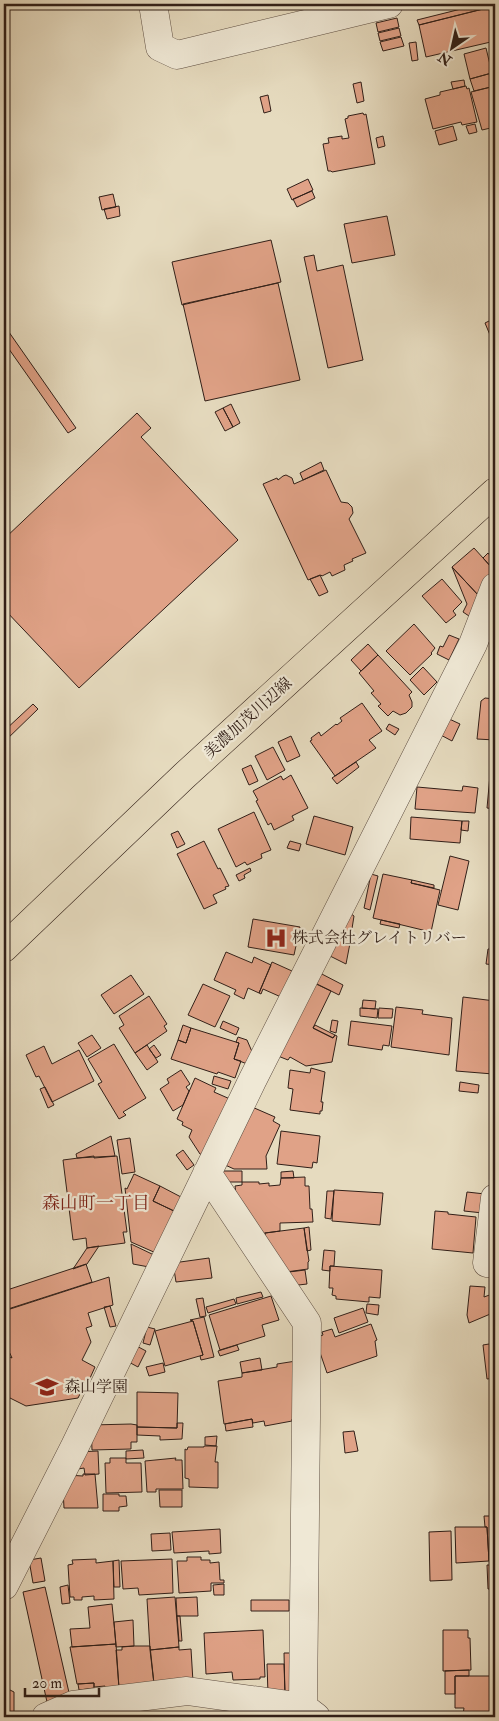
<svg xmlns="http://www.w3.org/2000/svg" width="499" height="1721" viewBox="0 0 499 1721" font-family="'IM FELL Double Pica','Noto Serif JP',serif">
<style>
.building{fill:#e0a287;stroke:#311f18}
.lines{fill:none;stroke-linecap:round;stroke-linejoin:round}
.minor-casing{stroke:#5e4e42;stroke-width:29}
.major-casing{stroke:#311f18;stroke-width:29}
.minor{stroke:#efe8d5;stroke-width:28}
.major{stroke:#e6dbbf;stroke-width:28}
.labels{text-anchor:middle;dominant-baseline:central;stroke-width:4.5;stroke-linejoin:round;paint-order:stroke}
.street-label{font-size:16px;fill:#311f18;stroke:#efe8d5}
.poi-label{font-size:16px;fill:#311f18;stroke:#efe8d5;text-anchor:start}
.neighbourhood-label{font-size:18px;fill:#7a1f14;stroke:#efe8d5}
</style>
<rect width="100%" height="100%" fill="#e6dbbf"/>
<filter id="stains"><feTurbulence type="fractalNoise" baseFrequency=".004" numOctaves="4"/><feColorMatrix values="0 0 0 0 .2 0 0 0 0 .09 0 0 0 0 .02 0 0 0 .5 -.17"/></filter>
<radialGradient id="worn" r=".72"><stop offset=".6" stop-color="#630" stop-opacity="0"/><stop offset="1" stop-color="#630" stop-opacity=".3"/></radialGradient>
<path class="building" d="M481,4h9l1,3 -72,18 -2,-5z
M491,7l4,16v18l-69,16 -7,-32z
M397,18l2,9 -21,5 -2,-9z
M399,28l2,8 -21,5 -2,-8z
M401,37l3,9 -21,5 -3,-9z
M416,42l2,18 -6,1 -3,-18z
M486,48l6,25 -22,6 -6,-25z
M495,72v14l-21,5 -4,-12z
M464,80l1,6 -12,3 -2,-7z
M361,82l3,19 -7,2 -4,-19z
M466,86l1,3 2,-1 8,34 -15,3 -1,-3 -28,7 -8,-30 15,-4v-3z
M495,86v41l-13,3 -11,-38z
M268,95l3,16 -7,2 -4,-16z
M363,113l1,2 2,-1 9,50 -43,8 -1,-1h-3l-5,-27 6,-1 -1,-5 14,-2v3l7,-1 -4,-19 3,-1v-2z
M475,124l2,8 -8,2 -3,-8z
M453,126l4,14 -18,5 -4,-14z
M383,136l2,10 -7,2 -2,-10z
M308,179l5,11 -21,10 -5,-11z
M312,191l3,7 -18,9 -4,-8z
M113,194l3,13 -14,3 -3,-13z
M119,206l1,10 -13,3 -3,-10z
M387,216l8,39 -43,8 -8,-39z
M271,240l10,42 -99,23 -10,-43z
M314,255l3,16 26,-6 20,95 -35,8 -24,-111z
M278,283l22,97 -95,21 -22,-97z
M495,318v29l-10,-24z
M4,325l72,103 -8,5 -64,-91z
M231,404l9,19 -7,4 -10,-19z
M223,408l10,19 -8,4 -10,-19z
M137,413l14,15 -10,9 97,103 -159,148 -75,-79v-70z
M321,462l3,8 -21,10 -3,-7z
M326,470l15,32 7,1 4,4 1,6 -4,6 17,34 -14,6 1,2 -9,4 1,5 -13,6 -2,-4 -8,4 -1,-1 -13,5 -45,-96 14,-6 1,2 5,-4 3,-1 6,3 2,6z
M474,548l19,21 -14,27 -27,-29z
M488,553l7,9v4l-3,2 -9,-10z
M452,567l27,29 -10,20 -6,-4 4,-8z
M320,575l8,17 -9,4 -9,-17z
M442,579l20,23 -9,9 3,4 -10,8 -24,-27z
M414,624l21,24 -4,5 1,1 -22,21 -24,-24z
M449,635l10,4 -10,21 -12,-6 3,-8 3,1z
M368,644l10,11 -17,16 -10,-11z
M378,655l34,37 -3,3 3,7v5l-6,6 -6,2 -7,-4 -5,5 -10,-10 3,-2 -10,-11 3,-2 -15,-18z
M423,667l14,15 -13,13 -14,-15z
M485,698l10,1v41l-18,-1 4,-38z
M362,703l20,28 -13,9 7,8 -41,28 -25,-35 2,-1 -1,-2 8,-6 2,4 15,-12 1,1 5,-4 -2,-3z
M33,704l5,5 -34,33v-11z
M445,717l15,7 -8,17 -15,-8z
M389,724l10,5 -4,6 -9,-6z
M291,736l9,20 -13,6 -9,-20z
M273,747l12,23 -18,10 -12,-24z
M356,762l3,5 -22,17 -5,-6z
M251,765l7,16 -9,4 -7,-16z
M291,775l17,33 -16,8 2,4 -20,10 -3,-7 -3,2 -12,-24 2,-1 -5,-9 28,-15 2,4z
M490,775l5,1v33l-8,-1z
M463,786l15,2 -3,25 -60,-4 2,-22 45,4z
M254,812l17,38 -10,4 1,4 -15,7 -2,-3 -9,5 -18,-38z
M314,816l39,11 -8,28 -39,-11z
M411,817l51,4 -2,22 -50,-4z
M462,821h7l-1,10 -7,-1z
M178,831l7,13 -8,4 -6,-14z
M204,841l14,28 2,-1 9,18 -4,1 1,2 -13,6 4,8 -13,6 -27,-55z
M290,841l11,3 -2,7 -12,-3z
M450,856l19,5 -11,49 -20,-5z
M250,868l1,3 -7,4 1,3 -6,3 -3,-6z
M371,874l7,2 -8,34 -6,-2z
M383,874l29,6 -1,3 29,7 -9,42 -58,-14z
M412,880l22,5v3l-23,-5z
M347,911l7,5 -3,19 -15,-5z
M253,919l47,8 -6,28 -46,-8z
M381,920l19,4 -1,4 -19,-4z
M336,930l15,8 -5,26 -20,-10z
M488,949h7v16l-9,-1z
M226,952l26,11 2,-6 17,8 -12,28 -11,-5 -4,11 -10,-5 2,-4 -22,-10z
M272,962l20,9 -11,26 -18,-8 -2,5 -2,-1z
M318,972l25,13 -4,10 -26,-13z
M131,975l13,19 -30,20 -13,-19z
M314,983l17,8 -18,37 20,10 2,-3 2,1 -5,26 -26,4 -16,-9 -2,3 -10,-4z
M203,984l27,12 -15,31 -27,-12z
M149,996l18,28 -3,2 3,5 -32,22 -16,-25 5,-3 -5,-9z
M463,997l32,4v52l-2,21 -37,-3z
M363,1000l13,1 -1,8 -13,-1z
M396,1007l27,3 -1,4 30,4 -3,37 -58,-8z
M360,1008l18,1 -1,9 -17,-2z
M379,1008l14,1 -1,9h-14z
M332,1020l6,1 -2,12 -6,-2z
M223,1021l16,7 -3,7 -16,-7z
M351,1021l41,5 -3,20 -6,-1 -1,5 -34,-5z
M183,1025l8,3 -5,15 -8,-3z
M315,1025l20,10 -2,3 -20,-10z
M191,1028l48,15 -5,16 7,2 -6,17 -17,-6 -1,2 -46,-15 7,-19 8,3z
M92,1035l9,13 -14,9 -9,-14z
M238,1037l9,3 6,14 -3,11 -16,-6 5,-16 -3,-1z
M114,1044l32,54 -23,14 3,3 -7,4 -21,-35 4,-2 -14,-23z
M147,1045l11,17 -11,8 -12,-17z
M154,1045l7,10 -5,3 -7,-9z
M44,1046l8,18 27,-14 15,31 -42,21 -13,-26 -3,1 -10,-22z
M311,1068l14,4 -4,30h2l-1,9h-2v3l-30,-4 3,-21 -5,-1 2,-18 20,3z
M181,1070l9,14 -4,3 3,4 -6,14 -10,6 -13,-22 9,-6 -2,-4z
M214,1076l17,5 -3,8 -16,-5z
M195,1078l21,10 -2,4 16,7 -26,57 -4,-2 -11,-17 3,-7 -10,-5 1,-3 -6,-3z
M460,1082l19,3 -1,8 -19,-2z
M45,1087l9,18 -6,3 -8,-19z
M252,1107l23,10 -2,4 7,4 -14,31 1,13h-33l-11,-5z
M281,1131l39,5 -3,27 -4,-1 -1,6 -35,-4z
M111,1136l4,20 -38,2 -1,-4z
M130,1138l5,34 -13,2 -5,-34z
M183,1150l11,15 -7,5 -11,-15z
M94,1156v2l23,-2 10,76h-4l2,11 -38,5 -1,-10 -13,2 -10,-80z
M221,1171h21v11h-21z
M293,1171l1,7h-13v-6z
M134,1174l26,12 -7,15 21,10 -18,42 -25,-11 -6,-54 2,1z
M305,1177v9h4l1,23h2l1,13 -33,1v8l-22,3 -22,-40 -1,-8 7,-1v-3h17v2l10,-1v3l11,-1 1,-7z
M160,1186l21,11 -7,14 -21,-10z
M334,1190l49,3 -3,32 -48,-4z
M327,1191h7l-3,28 -6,-1z
M467,1192l18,2 -2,19 -19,-2z
M435,1211l13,1v2l28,3 -3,36 -41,-4z
M309,1227l2,23 -4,1 -3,-23z
M304,1228l5,33 -1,1v7l-22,3 -19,-20 -2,-19z
M131,1244l23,11 -5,12 -16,-3z
M99,1246l-12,18 -14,5 14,-21z
M324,1250l11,1 -1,15h-4v5l-8,-1z
M209,1258l3,20 -36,4 -3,-19z
M86,1264l6,18 -84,27 -4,-18z
M330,1266l52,4 -2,28 -11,-1v5l-33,-3v-3l-4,-1 1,-7h-4z
M305,1270l2,14 -17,2 -1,-14z
M109,1277l4,28 -25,8 4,13 -6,2 5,14 -9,18 13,7 -9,20 -2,-1 -6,12 -52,8 -22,-11v-41l8,4 -5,-11 -3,-2v-34z
M470,1286l15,1 -1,10 11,-4v19l-26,11 -2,-8z
M261,1292l2,5 -26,7 -1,-6z
M271,1296l8,24 -17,5 3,11 -45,14 -11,-35z
M203,1298l3,18 -6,1 -4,-18z
M234,1299l2,5 -28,9 -2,-6z
M367,1304l12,1 -1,10 -12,-2z
M110,1306l6,20 -6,1 -6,-20z
M363,1308l5,14 -29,11 -5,-15z
M204,1317l10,40 -13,3 -1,-4 3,-1 -10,-34 -3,-1z
M193,1321l10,34 -38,11 -10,-35z
M371,1324l6,16 -2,1 2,15 -50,17 -12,-35 8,-3 -1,-3 10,-3 3,8z
M147,1327l8,2 -5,16 -7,-2z
M131,1343l15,8 -8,16 -15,-8z
M495,1343v35l-8,1 -4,-34z
M237,1345l2,5 -19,6 -2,-5z
M260,1358l2,12 -20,3 -2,-11z
M296,1361l3,57 -7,1v2l-27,5 -1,-5 -11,2 -1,-4 -28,5 -6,-43 24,-4v-4l35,-6v-3z
M163,1363l2,9 -16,4 -3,-9z
M137,1392l41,1 -1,35 -40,-1z
M495,1408v34h-1l-3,-33z
M252,1419l1,8 -27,4 -1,-7z
M177,1423h6l-1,16 -22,1v-4l-23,-1v-8l40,1z
M131,1424l6,1v17h-6v7l-39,1 -1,-25z
M354,1431l4,20 -13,2 -2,-21z
M217,1436l-1,10 -11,-1v-8z
M204,1446h13l-2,16h3v26l-29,-1v-8l-4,-1v-29l2,1 1,-3h16z
M143,1450l1,8 -18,1v-8z
M98,1451l1,23 -14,1 -1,-7 -6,1 -1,-17z
M110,1458h16v5h15l1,29 -36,1 -1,-30h5z
M176,1458l-1,2h7l1,29h-27v3h-9l-2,-31z
M83,1474h12l3,34h-34l-1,-19 3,-14 17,1z
M159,1490h23v17h-22z
M103,1494h16v2h7l1,10 -8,1v4h-16z
M484,1516h10l1,45h-6l-2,-34h-2z
M455,1527h32l2,34 -33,2z
M220,1529l1,24 -12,1v-3l-35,2 -2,-21z
M451,1531l1,49 -22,1 -1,-49z
M170,1533l1,17 -19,1 -1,-17z
M187,1557h14v3h9v3l9,-1 1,18h4v3h-13v8l-32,2 -2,-32h10z
M41,1558l4,23 -12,2 -4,-23z
M96,1559v4l17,-2 1,38 -20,1v-4l-12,1v3h-8v-3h-4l-2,-32 5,-1 -1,-4z
M172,1559l1,34 -34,2 -1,-7 -15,1 -2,-28z
M119,1560l1,27h-6l-1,-26z
M487,1565h8v24h-7z
M224,1584v11h-10l-1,-10z
M68,1585l2,18 -8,1 -2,-17z
M45,1587l25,110 -23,5 -24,-110z
M175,1597l4,50 -29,3 -3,-51z
M197,1597l1,19h-21l-1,-18z
M251,1600h38v11h-38z
M112,1604l4,40 -44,3 -2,-18 20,-1 -2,-21z
M177,1616h3l2,25h-3z
M133,1620l1,26 -18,1 -2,-25z
M263,1630l2,47h-5v2l-27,1 -1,-8 -26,2 -2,-41z
M443,1630h25v8h2l1,32 -28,1z
M116,1644l3,44 -14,1v-3l-11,1v-4l-17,1 -7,-37z
M134,1646h16l4,38 -35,4 -3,-38h6v-3z
M179,1647v3l12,-1 2,33 -39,2 -4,-34z
M284,1653h7l10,42h-16z
M267,1664h17l1,30h-17z
M469,1670v6h-14v18h-10v-23z
M455,1676h40v41h-25v-2h-7l1,-7h-9z
M94,1683v5l-15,2 -1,-6z
M4,1687l10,5v20l-10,1z"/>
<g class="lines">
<g class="minor-casing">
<path id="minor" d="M153,4l7,43 17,8 212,-51
M207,1173l100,150 -4,384
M495,1198l-8,65 8,1
M4,1586l71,-140 177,-365 221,-437 22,-57
M46,1717l27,-12 114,-14 116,16 13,10"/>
</g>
<g class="major-casing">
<path id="major" d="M4,948l180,-172 311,-284"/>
</g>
<use href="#minor" class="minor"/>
<use href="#major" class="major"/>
</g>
<defs>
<g id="hospital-bare" transform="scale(1.725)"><path d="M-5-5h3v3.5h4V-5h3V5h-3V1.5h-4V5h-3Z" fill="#8f2418" stroke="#efe8d5" stroke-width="2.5" paint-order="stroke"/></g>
<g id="school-bare" transform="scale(1.725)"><path d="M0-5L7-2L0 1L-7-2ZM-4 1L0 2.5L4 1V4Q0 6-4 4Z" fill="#8f2418" stroke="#efe8d5" stroke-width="2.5" paint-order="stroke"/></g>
</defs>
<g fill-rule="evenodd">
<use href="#hospital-bare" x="276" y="938"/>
<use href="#school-bare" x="47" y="1387"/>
</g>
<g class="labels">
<g class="street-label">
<text transform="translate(248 718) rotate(-42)">美濃加茂川辺線</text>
</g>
<g class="poi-label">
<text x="292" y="938">株式会社グレイトリバー</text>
<text x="64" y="1387">森山学園</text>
</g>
<g class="neighbourhood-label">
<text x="96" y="1203">森山町一丁目</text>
</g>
</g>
<rect width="499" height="1721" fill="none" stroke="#e6dbbf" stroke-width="20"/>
<rect x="5" y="5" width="489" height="1711" fill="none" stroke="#311f18" stroke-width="2.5"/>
<rect x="10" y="10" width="479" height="1701" fill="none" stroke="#311f18"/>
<g transform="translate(452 48) rotate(214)" stroke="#efe8d5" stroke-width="4" paint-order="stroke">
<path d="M0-4L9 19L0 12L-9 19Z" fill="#311f18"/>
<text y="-8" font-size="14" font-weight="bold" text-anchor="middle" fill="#311f18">N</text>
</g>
<path d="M25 1688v8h74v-8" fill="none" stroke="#311f18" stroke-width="2.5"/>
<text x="32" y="1688" font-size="15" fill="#311f18" stroke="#efe8d5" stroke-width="4" paint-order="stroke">20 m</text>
<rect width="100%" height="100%" filter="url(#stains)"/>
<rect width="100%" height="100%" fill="url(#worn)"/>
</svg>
